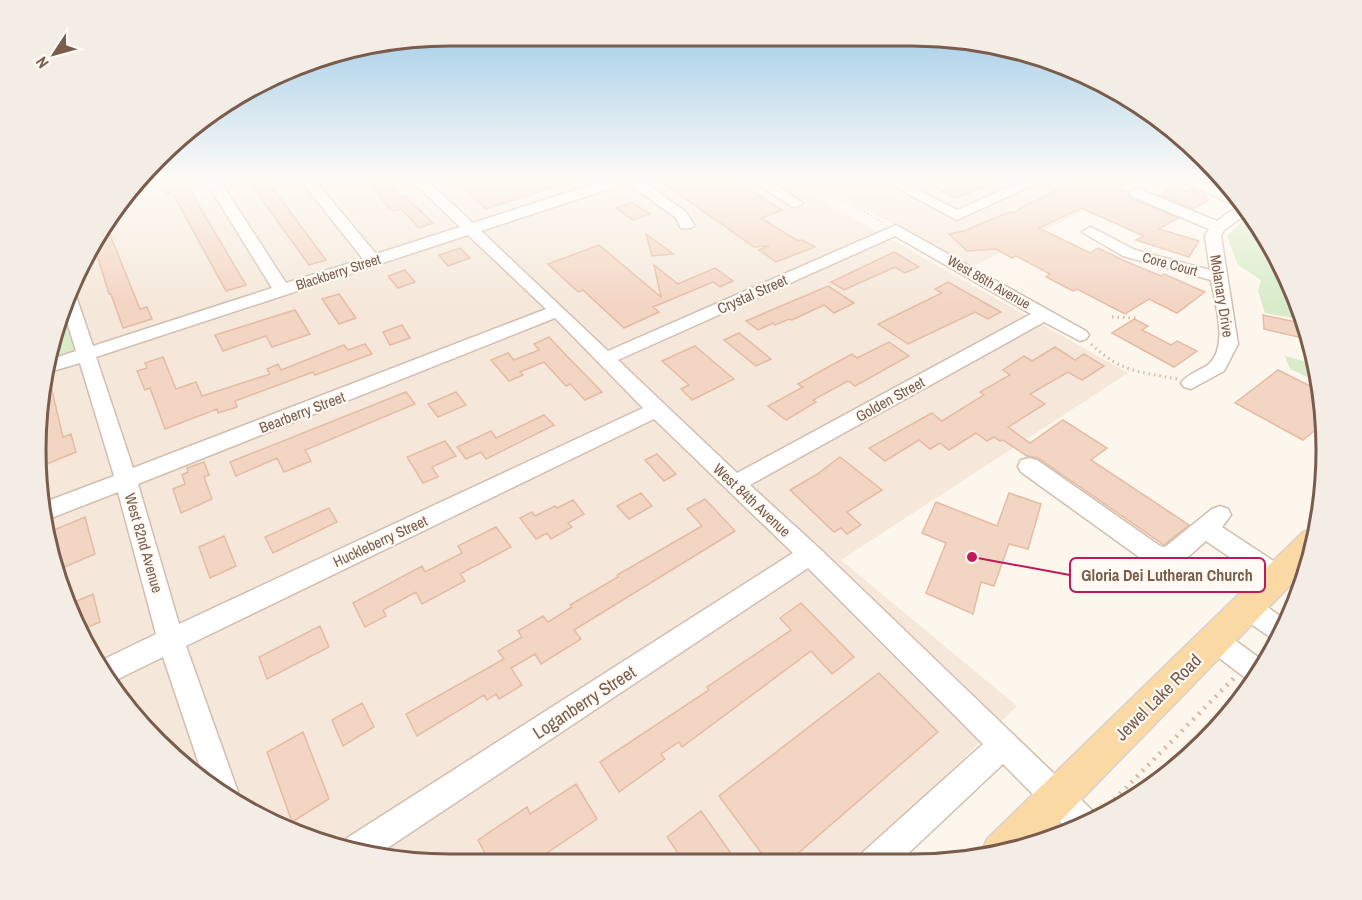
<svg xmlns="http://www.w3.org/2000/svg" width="1362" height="900" viewBox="0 0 1362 900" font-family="'Archivo Narrow',sans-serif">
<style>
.residential{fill:#f5e8da}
.green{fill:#d8ecc9}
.building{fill:#f3d5c3;stroke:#e6bba3;stroke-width:1.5}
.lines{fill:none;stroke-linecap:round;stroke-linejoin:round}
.minor-casing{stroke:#d1beb0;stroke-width:3}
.major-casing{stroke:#dad1cd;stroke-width:3}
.path-far2{stroke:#d9b8a5;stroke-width:2;stroke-dasharray:1 3;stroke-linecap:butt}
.path-far1{stroke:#d9b8a5;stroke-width:3;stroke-dasharray:1.5 4;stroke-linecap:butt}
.path{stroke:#d9b8a5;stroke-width:4.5;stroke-dasharray:2 6;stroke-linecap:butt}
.minor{fill:#fff;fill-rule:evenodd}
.major{fill:#fbd9a5;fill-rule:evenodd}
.labels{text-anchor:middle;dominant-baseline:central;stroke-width:4.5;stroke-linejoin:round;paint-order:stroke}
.far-street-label{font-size:14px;fill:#7a5c4d;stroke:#fffaf3}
.street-label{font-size:15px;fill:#7a5c4d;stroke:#fffaf3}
.near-street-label{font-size:18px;fill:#7a5c4d;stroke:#fffaf3}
.rim{fill:none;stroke:#7a5c4d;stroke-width:3}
.leader{fill:none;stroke:#c2185b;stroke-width:2}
.callout-dot{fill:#c2185b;stroke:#fffaf3;stroke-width:2}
.callout{fill:#fffaf3;stroke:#c2185b;stroke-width:2}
.callout-label{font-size:16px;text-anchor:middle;font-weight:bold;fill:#7a5c4d}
</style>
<rect width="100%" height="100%" fill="#fdf6ec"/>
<path class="residential" d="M143,178h639l346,195 -287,187 176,146 -160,157 -461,-3 -129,-39 -90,-60 -85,-104 -42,-100 -13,-134 30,-131 55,-94z
M810,178h338l-178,90z"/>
<path class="green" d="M1249,215l34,52 20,53 -38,-7 -7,-22 3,-11 -23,-15 -11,-29z
M64,305l13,49 -26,8z
M1285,356l30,8 3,18 -28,-13z"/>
<path class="building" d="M157,178h17l2,5 8,-3 62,105 -20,6 -54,-99 -7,2z
M246,178h19l61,82 -17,5z
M367,178h17l18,19 3,-1 28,27 -14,5 -18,-19 -8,2 -4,-2z
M471,178h100l1,3 -86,28 -29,-27z
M656,178h75l51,32 -21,8 37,23 4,-1 13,7 -39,15 -17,-12 10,-4 -15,1z
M917,178h88v1l-49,19z
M1054,178h82l-19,10 10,4 3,6 48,20 -19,11 40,12 -10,16 -53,-17 8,-4 -63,-28 -42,20 51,25 8,-5 29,14 34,14 3,-2 41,18 -28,21 -28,-14 -24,15 -48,-25 -4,2 -27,-14 4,-3 -34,-18 -4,2 -16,-9 -29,2 -18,-17 15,-3 45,-19 3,1 56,-29z
M1175,187l12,4 4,-2 16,7 -3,2 5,2 -15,9 -35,-14z
M632,202l18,12 -17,6 -17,-12z
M106,225l34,84 7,-2 5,12 -29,9 -12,-34h-2l-15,-49z
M646,234l27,20 -21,2z
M599,245l62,52 -7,-32 24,19 37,-16 18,13 -13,6 -7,-5 -60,25 6,5 -35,16 -41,-38 -5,2 -30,-28z
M460,248l10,10 -22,8 -9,-11z
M894,252l25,15 -14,6 -10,-6 -51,23 -13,-8z
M405,270l10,12 -17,6 -10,-12z
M948,282l53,30 -13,7 -13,-7 -67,32 -30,-20 64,-31 -7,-4z
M828,286l26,17 -20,10 -10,-8 -32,15 -3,-1 -14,6 -2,-2 -15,7 -12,-9z
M339,294l17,24 -17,6 -17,-25z
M295,310l15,24 -38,13 -6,-11 -43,15 -8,-16z
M1263,315l42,9 6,16 -47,-11z
M1134,319l14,7 -6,4 29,15 6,-4 20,10 -23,16 -62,-34z
M402,325l8,13 -20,7 -7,-13z
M739,333l32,26 -15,7 -32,-26z
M549,337l14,15 39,40 -17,8 -15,-16 -4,2 -22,-24 -24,10 3,3 -14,6 -18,-21 17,-7 6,7 25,-10 -5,-6z
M889,342l20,14 -54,30 -7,-5 -35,19 3,2 -30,18 -18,-14 35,-19 -5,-3 32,-18 22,-12 5,4z
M365,344l7,10 -57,21 -2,-3 -78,29 2,6 -19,6 -1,-4 -52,20 -15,-41 -5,2 -8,-19 10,-3 -2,-5 18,-6 13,32 20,-7 6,14 68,-22 -3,-5 11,-5 3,6 63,-25 4,5z
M695,346l39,33 -42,21 -11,-11 8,-4 -27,-24z
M1055,347l20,13 9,-6 20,12 -22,14 -14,-8 -38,22 15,10 -37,23 22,16 33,-23 44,28 -16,12 98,65 -25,20 -126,-87 -11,-2 -24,-16 -3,1 -6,-4 -7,4 -11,-8 -27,17 -9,-7 -10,6 -11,-9 -34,21 -16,-13 63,-35 10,8 42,-26 -4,-3 30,-17 -7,-5 21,-14 8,5z
M1278,370l42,21 5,31 -22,18 -68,-37z
M48,374l15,63 8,-3 5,18 -29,12 -10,-41z
M406,392l9,12 -110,46 6,11 -27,11 -7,-14 -41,18 -6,-14z
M456,392l10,13 -28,12 -10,-13z
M544,415l10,10 -68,34 -5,-7 -15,7 -9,-12 34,-16 5,7z
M445,441l11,15 -24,11 6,10 -15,6 -16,-26z
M657,454l19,20 -12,7 -19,-21z
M840,457l42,33 -35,22 14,13 -14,9 -6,-6 -7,4 -44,-42 26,-15z
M204,462l5,13 -5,2 8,22 -31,14 -8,-24 12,-5 -3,-9 6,-3 -1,-4z
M641,493l11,13 -23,13 -12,-13z
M1009,493l32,11 -13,45 -19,-5 -15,42 -13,-4 -8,32 -47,-21 20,-50 -24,-10 14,-31 61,24z
M705,499l30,32 -161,99 7,9 -40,25 -6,-10 -24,14 11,17 -23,14 -3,-5 -9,6 -3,-5 -67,41 -11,-22 98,-55 -6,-8 24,-14 -4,-6 25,-15 5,6 24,-15 -2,-2 48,-28 -1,-2 85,-49 -15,-17z
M573,500l11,14 -16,9 4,4 -21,12 -4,-6 -11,6 -16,-21 12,-6 3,4 20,-10 2,2z
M329,508l8,14 -64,31 -8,-16z
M85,517l10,37 -33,14 -8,-38z
M496,527l15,20 -51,27 5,7 -43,23 -6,-12 -33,18 3,6 -21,11 -12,-24 69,-37 3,6 37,-19 -4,-7z
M224,536l12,30 -26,12 -11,-31z
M93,594l7,28 -19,8 -11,-26z
M801,603l53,54 -22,17 -21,-23 -129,96 -3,-5 -18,12 4,5 -46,33 -19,-30 109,-72 -2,-3 84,-57 -11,-12z
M320,626l9,21 -62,32 -8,-22z
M879,673l59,59 -150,130h-20l-49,-66z
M362,703l12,24 -31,19 -11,-26z
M303,732l26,67 -37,23 -25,-70z
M576,784l21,35 -62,42h-46l-11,-21 49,-33 3,7z
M701,811l36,51h-53l-17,-25z"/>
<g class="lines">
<g class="minor-casing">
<path id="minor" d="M204,178h14l68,105 77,-24 -64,-81h14l63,76 84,-27 -51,-49h15l49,45 139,-45h26l48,34 8,13 -3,3h-10l-6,-11 -48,-34 -146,48 127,120 288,-126 190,106 3,4 -3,4 -6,2 -36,-19 -294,163 68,62 278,267 2,5 -29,12 -66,-67 -105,99h-40l5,-11 120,-108 -175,-176 -431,287 -33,-10 3,-7 446,-285 -139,-134 -468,227 52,146 -3,8 -31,-21 -41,-122 -51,25 -16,-19 60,-29 -38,-142 -72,28 -1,-18 69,-26 -34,-113 -31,9 3,-13 24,-8 -13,-42 6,-20 6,4 18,53 179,-58zM468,235l78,74 -413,159 -37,-111zM895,236l136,78 -294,159 -119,-113zM555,318l88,90 -464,216 -41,-140z
M748,178h17l38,25 -7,4 -5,-1z
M878,178h18l61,32 72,-32h19l-91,42z
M1173,178h20l45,18 11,16 -25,18 -3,6 17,108 -14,27 -33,18 -7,-2 -3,-4c7,-10 19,-12 28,-19 20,-19 6,-60 2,-84l-88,-24 -41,-24 8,-5 5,2 40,21 75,20 -5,-34 4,-7 -78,-33 -2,-3 7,-4 5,1 76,31 21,-15z
M1029,458l8,2 123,86 5,1 47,-38 8,-3 8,3 3,6 -9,12 65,43 3,7 -3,7 -9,3 -9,-3 -63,-43c-24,20 -28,32 -60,21l-125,-90 -3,-6 3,-6z
M1247,596l9,3 31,22 -10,21 -39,-27 -4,-8 4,-8z
M1215,628l9,4 42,31 -14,20 -46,-35 -4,-8 4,-8z"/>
</g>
<g class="major-casing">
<path id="major" d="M1314,529l2,1 -8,37 -268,275 -21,8 -37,6 -1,-3 6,-14 316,-307z"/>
</g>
<path class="path-far2" d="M805,178l79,45"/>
<path class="path-far1" d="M1112,317l24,1
M1091,344c31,29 46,27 86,35"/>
<path class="path" d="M1103,811l132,-134"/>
<use href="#minor" class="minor"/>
<use href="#major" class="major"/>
</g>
<linearGradient id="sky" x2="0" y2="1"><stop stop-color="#97c7e8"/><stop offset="0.59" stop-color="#fefbf6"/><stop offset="1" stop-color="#fefbf6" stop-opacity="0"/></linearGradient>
<rect width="1362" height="304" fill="url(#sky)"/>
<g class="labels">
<g class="far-street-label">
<text transform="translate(1170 264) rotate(15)">Core Court</text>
<text transform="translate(338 272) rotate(-18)">Blackberry Street</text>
<text transform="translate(989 282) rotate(30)">West 86th Avenue</text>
</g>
<g class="street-label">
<text transform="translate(752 294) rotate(-24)">Crystal Street</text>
<text transform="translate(1222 296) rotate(81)">Molanary Drive</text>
<text transform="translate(890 399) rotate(-29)">Golden Street</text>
<text transform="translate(302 412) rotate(-21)">Bearberry Street</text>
<text transform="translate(752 500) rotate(43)">West 84th Avenue</text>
<text transform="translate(380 541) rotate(-25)">Huckleberry Street</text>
<text transform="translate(144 543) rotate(74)">West 82nd Avenue</text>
</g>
<g class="near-street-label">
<text transform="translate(1158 697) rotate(-45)">Jewel Lake Road</text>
<text transform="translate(584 702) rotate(-33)">Loganberry Street</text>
</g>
</g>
<path d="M0 0H1362V900H0ZM450 46H912A404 404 0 0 1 1316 450V450A404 404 0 0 1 912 854H450A404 404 0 0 1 46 450V450A404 404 0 0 1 450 46Z" fill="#f4ede6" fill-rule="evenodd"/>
<path class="rim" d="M450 46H912A404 404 0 0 1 1316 450V450A404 404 0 0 1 912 854H450A404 404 0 0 1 46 450V450A404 404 0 0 1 450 46Z"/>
<path class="leader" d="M972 557L1070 575"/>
<circle class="callout-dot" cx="972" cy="557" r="6"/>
<rect class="callout" x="1070" y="558" width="195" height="34" rx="6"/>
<g class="callout-label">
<text x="1167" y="581">Gloria Dei Lutheran Church</text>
</g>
<g transform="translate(54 54) rotate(234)" stroke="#fffaf3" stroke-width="4.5" paint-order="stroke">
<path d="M0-4.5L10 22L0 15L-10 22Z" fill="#7a5c4d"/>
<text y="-9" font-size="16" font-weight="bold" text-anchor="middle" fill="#7a5c4d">N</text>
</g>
</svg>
